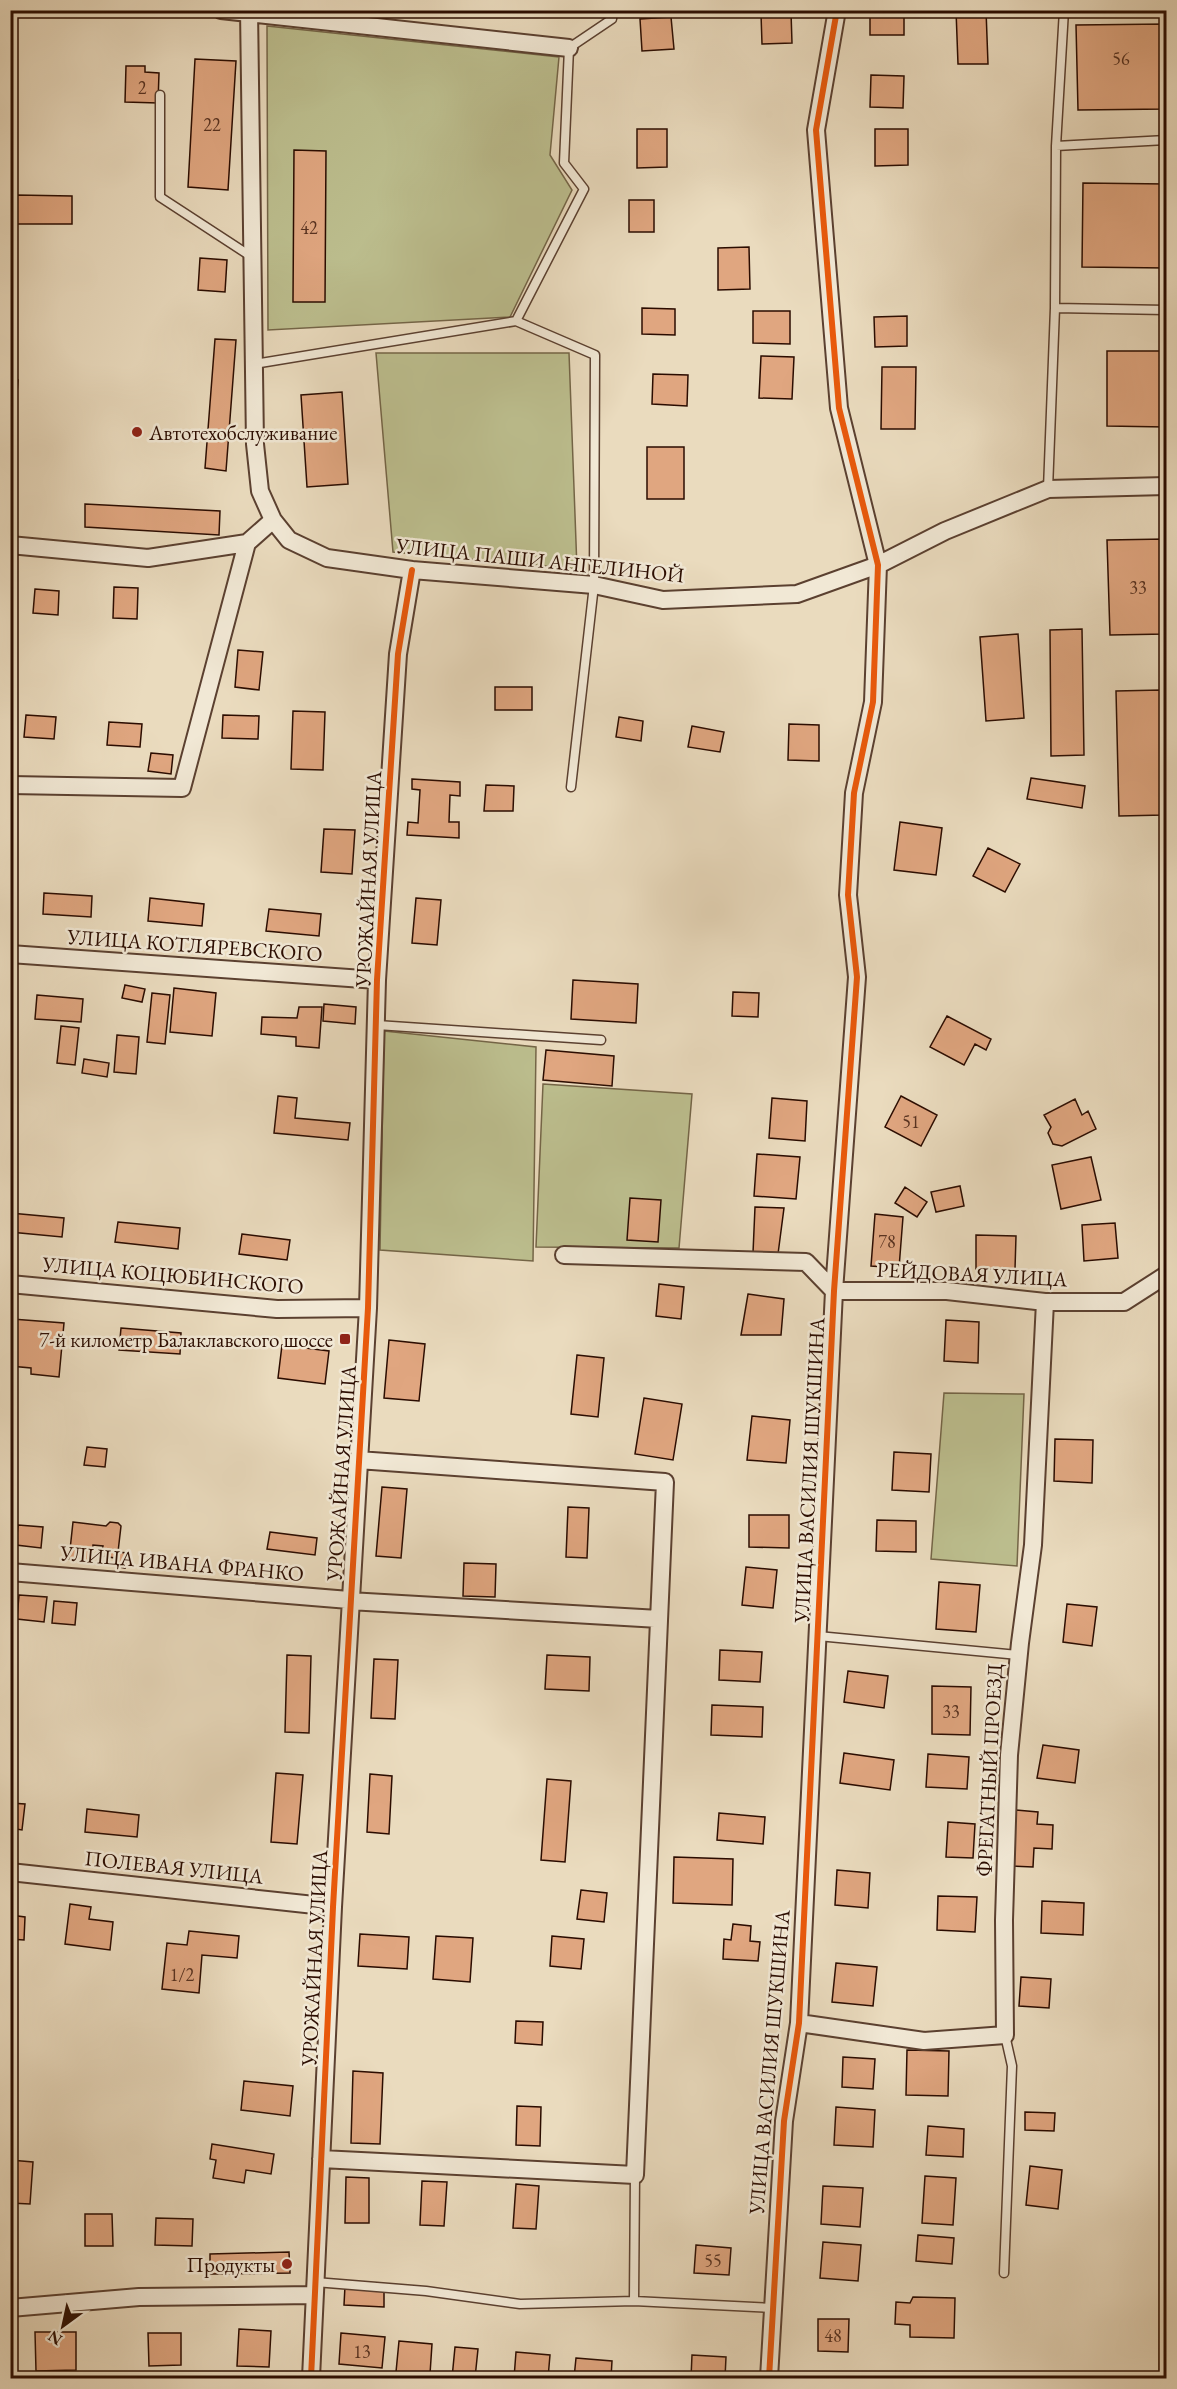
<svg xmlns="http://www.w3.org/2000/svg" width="1177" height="2389" viewBox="0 0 1177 2389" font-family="'EB Garamond',serif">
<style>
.green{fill:#bcbe8e;stroke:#746547;stroke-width:1.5}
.building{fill:#e0a680;stroke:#2b0c00;stroke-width:1.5}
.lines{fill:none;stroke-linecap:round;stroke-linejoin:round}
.lane-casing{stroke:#5b4030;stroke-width:11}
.street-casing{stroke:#5b4030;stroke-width:20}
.lane{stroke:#f1e8d5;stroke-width:8}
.street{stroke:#f1e8d5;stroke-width:16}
.cycleway-casing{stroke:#f1e8d5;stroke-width:10}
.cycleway{stroke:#e8590c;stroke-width:6}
.poi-dot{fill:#8f2418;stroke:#f1e8d5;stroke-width:2}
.labels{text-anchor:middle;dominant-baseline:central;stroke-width:5;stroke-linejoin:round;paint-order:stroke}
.number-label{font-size:18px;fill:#583220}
.poi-label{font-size:21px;fill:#2b0c00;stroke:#f1e8d5;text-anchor:end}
.street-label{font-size:21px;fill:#2b0c00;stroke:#f1e8d5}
</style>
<rect width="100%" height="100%" fill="#eadbbe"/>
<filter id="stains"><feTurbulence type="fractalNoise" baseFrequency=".00333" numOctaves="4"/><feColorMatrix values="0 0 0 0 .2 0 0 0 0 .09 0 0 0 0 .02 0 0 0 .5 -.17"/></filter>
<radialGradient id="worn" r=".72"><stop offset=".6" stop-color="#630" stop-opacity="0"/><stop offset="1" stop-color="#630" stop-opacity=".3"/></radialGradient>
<path class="green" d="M267,26l292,31 -9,98 22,35 -62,127 -242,13z
M376,353h193l8,216 -184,-17z
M384,1031l152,16 -3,214 -153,-11z
M543,1084l149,10 -13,154 -143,-1z
M944,1393l80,1 -7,172 -86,-7z
M1166,1968v410h-7l1,-237z"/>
<path class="building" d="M504,10h30v5l-31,-3z
M870,10h34v25h-34z
M956,10h30l2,54h-30z
M791,12l1,31 -30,1 -1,-30z
M671,17l3,32 -32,2 -2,-32z
M1166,24v85l-88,1 -2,-85z
M195,59l41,2 -8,129 -40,-3z
M126,66h19v6l14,1 -1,30 -33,-1z
M871,75l33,1 -1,32 -33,-1z
M637,129h30v38l-30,1z
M875,129h33v36l-33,1z
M294,150l32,1 -1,151h-32z
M1083,183l83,1v84l-84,-1z
M16,195l56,1v28h-56z
M629,200h25v32h-25z
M749,247l1,42 -32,1v-42z
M200,258l27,2 -2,32 -27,-2z
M642,308l33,1v26l-33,-1z
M753,311h37v33l-37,-1z
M907,316v30l-32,1 -1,-30z
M215,339l21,1 -10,131 -21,-3z
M1107,351h59v76l-59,-1z
M761,356l33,1 -2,42 -33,-1z
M882,367h34l-1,62h-34z
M653,374l35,1 -1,31 -35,-2z
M10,380h8l-4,53h-4z
M342,392l6,92 -41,3 -6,-92z
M647,447h37v52h-37z
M85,504l135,7 -1,24 -134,-8z
M1166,539v95l-56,1 -3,-95z
M114,587l24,1 -1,31 -24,-1z
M35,589l24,2 -1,24 -25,-2z
M1082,629l2,126 -33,1 -1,-126z
M1018,634l6,84 -38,3 -6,-84z
M238,650l25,2 -4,38 -24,-3z
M495,687h37v23h-37z
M1161,690l3,125 -45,1 -3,-125z
M293,711l32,1 -2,58 -32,-1z
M26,715l30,2 -2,22 -30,-2z
M223,715l36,1 -1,23 -36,-1z
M619,717l24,4 -2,20 -25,-4z
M109,722l33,2 -2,23 -33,-2z
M789,724l30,1v36l-31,-1z
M692,726l32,6 -4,20 -32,-5z
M151,753l22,2 -2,19 -23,-3z
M1031,778l54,8 -3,22 -55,-9z
M412,779l48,3v14l-10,-1 -1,27h10v16l-52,-3 1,-13 10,1 2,-33 -8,-1z
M486,785l28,1 -1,25h-29z
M900,822l42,6 -6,47 -42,-5z
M324,829l31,1 -3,44 -31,-2z
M988,848l32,16 -15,28 -32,-16z
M44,893l48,3 -1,21 -48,-3z
M150,898l54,6 -2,22 -54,-5z
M416,898l25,2 -4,45 -25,-2z
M269,909l52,5 -2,22 -53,-5z
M573,980l65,4 -2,39 -65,-4z
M125,985l20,4 -3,13 -20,-4z
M174,988l42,5 -4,43 -42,-4z
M733,992l26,1 -1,24 -26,-1z
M152,993l18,2 -5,49 -18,-2z
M37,995l46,4 -2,23 -46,-3z
M324,1004l32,3 -1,17 -32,-3z
M299,1007h23l-3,41 -23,-2v-9l-35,-3 1,-17 35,1z
M947,1016l44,23 -5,11 -11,-6 -11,21 -34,-18z
M61,1026l18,2 -4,37 -18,-2z
M117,1035l22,2 -3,37 -22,-2z
M546,1050l68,6 -2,30 -69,-6z
M84,1059l25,4 -2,14 -25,-4z
M278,1096l19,2 -2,20 55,5 -2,17 -74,-7z
M901,1096l36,19 -16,31 -36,-19z
M772,1098l35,3 -2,40 -36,-3z
M1075,1099l7,16 6,-4 8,18 -34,17 -9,-2 -5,-11 3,-6 -7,-12z
M757,1154l43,3 -4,42 -42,-3z
M1091,1157l10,43 -40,9 -9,-44z
M960,1186l4,20 -28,6 -5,-20z
M905,1187l22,15 -10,15 -22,-14z
M630,1198l31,2 -3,42 -31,-2z
M755,1207l29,1 -6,46 -25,-1z
M10,1213l54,5 -2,19 -52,-5z
M875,1214l28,3 -4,51 -28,-2z
M118,1222l62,6 -2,21 -63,-7z
M1115,1223l3,35 -34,3 -2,-36z
M242,1234l48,6 -3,20 -48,-6z
M976,1235l40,1 -1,33h-39z
M659,1284l25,3 -3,32 -25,-3z
M748,1294l36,5 -3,36h-40z
M12,1319l52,4 -5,54 -28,-3v-6l-21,-2z
M946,1320l33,2 -1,41 -34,-2z
M121,1328l60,5 -1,21 -61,-4z
M389,1340l36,4 -6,57 -35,-3z
M282,1345l47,6 -4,33 -47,-6z
M577,1355l27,3 -6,59 -27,-3z
M644,1398l38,6 -9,56 -38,-6z
M752,1416l38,4 -4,43 -39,-3z
M1055,1439l38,1 -1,43 -38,-2z
M87,1447l20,2 -2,18 -21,-2z
M894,1452l37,2 -2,38 -37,-2z
M10,1486l4,6 -3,31h-1z
M382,1487l25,2 -6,69 -25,-2z
M568,1507l21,1 -2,50 -21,-1z
M749,1515h40v33l-40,-1z
M877,1520l39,1v31l-40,-1z
M73,1522l33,4 4,-4 8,1 3,3 -3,26 9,1 -2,15 -11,-2 1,-8 -14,-2 2,-10 -10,-1 -2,17 -22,-3z
M18,1525l25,2 -2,21 -25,-3z
M270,1532l47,6 -2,17 -48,-6z
M464,1563l32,1 -1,33 -32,-1z
M746,1567l31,3 -4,38 -31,-3z
M939,1582l41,3 -4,47 -40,-3z
M19,1595l28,2 -3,25 -27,-3z
M54,1601l23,2 -2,22 -23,-2z
M1067,1604l30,3 -5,39 -29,-4z
M720,1650l42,2 -2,30 -41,-2z
M287,1655l24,1 -2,77 -24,-1z
M547,1655l43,2 -1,34 -44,-2z
M374,1659l24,1 -3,59 -24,-1z
M848,1671l40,5 -4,32 -40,-6z
M932,1686l39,1 -1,48 -38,-1z
M712,1705l51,2 -1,30 -51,-2z
M1043,1745l36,5 -4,33 -38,-5z
M844,1753l50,7 -4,30 -50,-7z
M928,1754l41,3 -2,32 -41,-2z
M276,1773l27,2 -6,69 -26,-2z
M370,1774l22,2 -3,58 -22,-2z
M547,1779l24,2 -6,81 -24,-2z
M10,1803l15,1 -3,26 -12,-2z
M87,1809l52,6 -2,22 -52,-5z
M1016,1810l22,2 -1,12 16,1 -1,24 -18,-1 -1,19 -21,-1z
M719,1813l46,4 -2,27 -46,-4z
M948,1822l27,2 -2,34 -27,-1z
M674,1857l59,2 -1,46 -59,-2z
M837,1870l33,3 -2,35 -33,-3z
M581,1890l26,3 -3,29 -27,-3z
M938,1896l39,1 -2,35 -38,-2z
M1042,1901l42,2 -1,32 -42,-2z
M70,1904l21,3 -2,12 24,3 -3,28 -45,-6z
M10,1915l15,2 -1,23 -14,-1z
M733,1924l18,2 -1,15 10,1 -2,19 -35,-2 1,-20 7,1z
M189,1931l50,5 -2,22 -35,-3 -3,38 -37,-4 5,-46 20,2z
M360,1934l49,3 -2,32 -49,-3z
M436,1936l37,2 -3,44 -37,-3z
M552,1936l32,3 -3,30 -31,-3z
M836,1963l41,4 -4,39 -41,-4z
M1021,1977l30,2 -2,29 -30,-2z
M516,2021l27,1 -1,23 -27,-2z
M907,2050l42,1 -1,45 -42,-1z
M843,2057l32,2 -2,30 -31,-2z
M353,2071l30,2 -3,71 -29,-1z
M244,2081l49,5 -3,30 -49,-6z
M517,2106l24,1 -1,39 -24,-1z
M836,2107l39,3 -2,37 -39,-2z
M1025,2112l30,1 -1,18 -29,-1z
M928,2126l36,3 -1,28 -37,-2z
M212,2144l62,10 -3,20 -25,-4 -2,13 -31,-5 3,-18 -6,-1z
M10,2160l23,2 -3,42 -20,-1z
M1030,2166l32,4 -4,39 -32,-4z
M925,2176l31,2 -3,47 -31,-2z
M346,2177l23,1v45h-24z
M422,2181l25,1 -3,44 -24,-1z
M516,2184l23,2 -3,43 -23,-1z
M823,2186l40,2 -3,39 -39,-3z
M85,2214h27l1,32h-28z
M156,2218l37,1 -1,27 -37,-1z
M918,2235l36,3 -2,26 -36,-3z
M823,2242l38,3 -3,36 -38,-3z
M696,2245l35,3 -2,27 -35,-2z
M289,2252l1,21 -80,1v-20z
M345,2286l39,3v18l-40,-2z
M913,2297l42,1 -1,40 -44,-1v-12l-15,-1 1,-22 14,1z
M818,2319h31l-1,33 -30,-1z
M239,2329l32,2 -2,36 -32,-1z
M35,2332h41v38l-40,1z
M148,2333h33v32l-32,1z
M341,2333l44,4 -3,31 -43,-4z
M399,2341l33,3 -2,30 -34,-2z
M455,2347l23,2 -3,29h-23z
M516,2352l34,3 -2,23h-34z
M692,2355l34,2 -1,21h-34z
M576,2358l36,3 -1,17h-37z"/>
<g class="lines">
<g class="lane-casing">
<path id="lane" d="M160,95v102l92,60
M1056,146l8,-136
M1055,308l1,-162 110,-6
M254,364l262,-43
M1048,489l7,-181 111,2
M571,787l23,-202 1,-230 -79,-34 68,-132 -20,-26 5,-115 43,-29 1,-9
M377,1025l224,15
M818,1636l201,19
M1004,2273l8,-207 -7,-31
M315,2282l111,9 94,13 114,-3 139,7
M634,2301l1,-126"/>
</g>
<g class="street-casing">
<path id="street" d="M221,10l348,38
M249,10l6,434 5,47 13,29 16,20 38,18 85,12 182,15 69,15 134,-6 81,-29 67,-34 103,-42 118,-3
M10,545l138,13 99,-15
M10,785l172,3 65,-245 26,-23
M10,954l367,26
M564,1255l242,7 28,29h113l98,11h79l42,-27
M10,1284l267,25 91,-1
M10,1572l339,28
M349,1601l310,18
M10,1872l323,35
M799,2023l125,18 81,-6 -1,-115 5,-165 11,-112 13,-98 12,-243
M321,2159l314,16 30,-693 -307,-22
M10,2308l129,-11 175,-2
M311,2378l22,-471 35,-599 9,-328 21,-326 14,-84
M769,2378l15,-257 15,-98 35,-732 23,-314 -9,-82 6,-102 19,-91 5,-137 -39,-157 -23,-278 21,-120"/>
</g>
<use href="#lane" class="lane"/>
<use href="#street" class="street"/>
<g class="cycleway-casing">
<path id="cycleway" d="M311,2378l22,-471 35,-599 9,-328 21,-326 14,-84
M769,2378l15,-257 15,-98 35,-732 23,-314 -9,-82 6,-102 19,-91 5,-137 -39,-157 -23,-278 21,-120"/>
</g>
<use href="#cycleway" class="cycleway"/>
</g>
<g class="poi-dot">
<circle cx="137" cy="432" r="6"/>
<rect x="339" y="1333" width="12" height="12" rx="3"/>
<circle cx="287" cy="2264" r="6"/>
</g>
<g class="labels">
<g class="number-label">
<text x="1121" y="58">56</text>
<text x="142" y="87">2</text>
<text x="212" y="124">22</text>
<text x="309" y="227">42</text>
<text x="1138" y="587">33</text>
<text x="911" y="1121">51</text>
<text x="887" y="1241">78</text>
<text x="951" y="1711">33</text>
<text x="182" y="1974">1/2</text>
<text x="713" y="2260">55</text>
<text x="833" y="2335">48</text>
<text x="362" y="2351">13</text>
</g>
<g class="poi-label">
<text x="149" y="432" text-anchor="start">Автотехобслуживание</text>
<text x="333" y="1339">7-й километр Балаклавского шоссе</text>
<text x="275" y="2264">Продукты</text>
</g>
<g class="street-label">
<text transform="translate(540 560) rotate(6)">УЛИЦА ПАШИ АНГЕЛИНОЙ</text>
<text transform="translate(368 879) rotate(-87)">УРОЖАЙНАЯ УЛИЦА</text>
<text transform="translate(195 945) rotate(4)">УЛИЦА КОТЛЯРЕВСКОГО</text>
<text transform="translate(972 1274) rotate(3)">РЕЙДОВАЯ УЛИЦА</text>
<text transform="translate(173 1275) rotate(5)">УЛИЦА КОЦЮБИНСКОГО</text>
<text transform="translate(809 1470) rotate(-87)">УЛИЦА ВАСИЛИЯ ШУКШИНА</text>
<text transform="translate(341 1473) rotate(-86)">УРОЖАЙНАЯ УЛИЦА</text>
<text transform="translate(182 1563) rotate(5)">УЛИЦА ИВАНА ФРАНКО</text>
<text transform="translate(989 1770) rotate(-87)">ФРЕГАТНЫЙ ПРОЕЗД</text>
<text transform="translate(174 1867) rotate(6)">ПОЛЕВАЯ УЛИЦА</text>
<text transform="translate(314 1958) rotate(-87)">УРОЖАЙНАЯ УЛИЦА</text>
<text transform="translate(769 2062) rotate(-85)">УЛИЦА ВАСИЛИЯ ШУКШИНА</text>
</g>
</g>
<rect width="1177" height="2389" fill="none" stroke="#eadbbe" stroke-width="36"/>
<rect x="12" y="12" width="1153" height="2365" fill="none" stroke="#2b0c00" stroke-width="3"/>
<rect x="18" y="18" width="1141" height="2353" fill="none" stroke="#2b0c00" stroke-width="1.5"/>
<g transform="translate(63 2326) rotate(213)" stroke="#f1e8d5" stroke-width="4.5" paint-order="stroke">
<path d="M0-4.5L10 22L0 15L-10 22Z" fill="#2b0c00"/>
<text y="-9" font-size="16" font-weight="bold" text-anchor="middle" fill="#2b0c00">N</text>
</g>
<rect width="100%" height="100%" filter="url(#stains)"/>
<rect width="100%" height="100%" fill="url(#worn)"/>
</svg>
